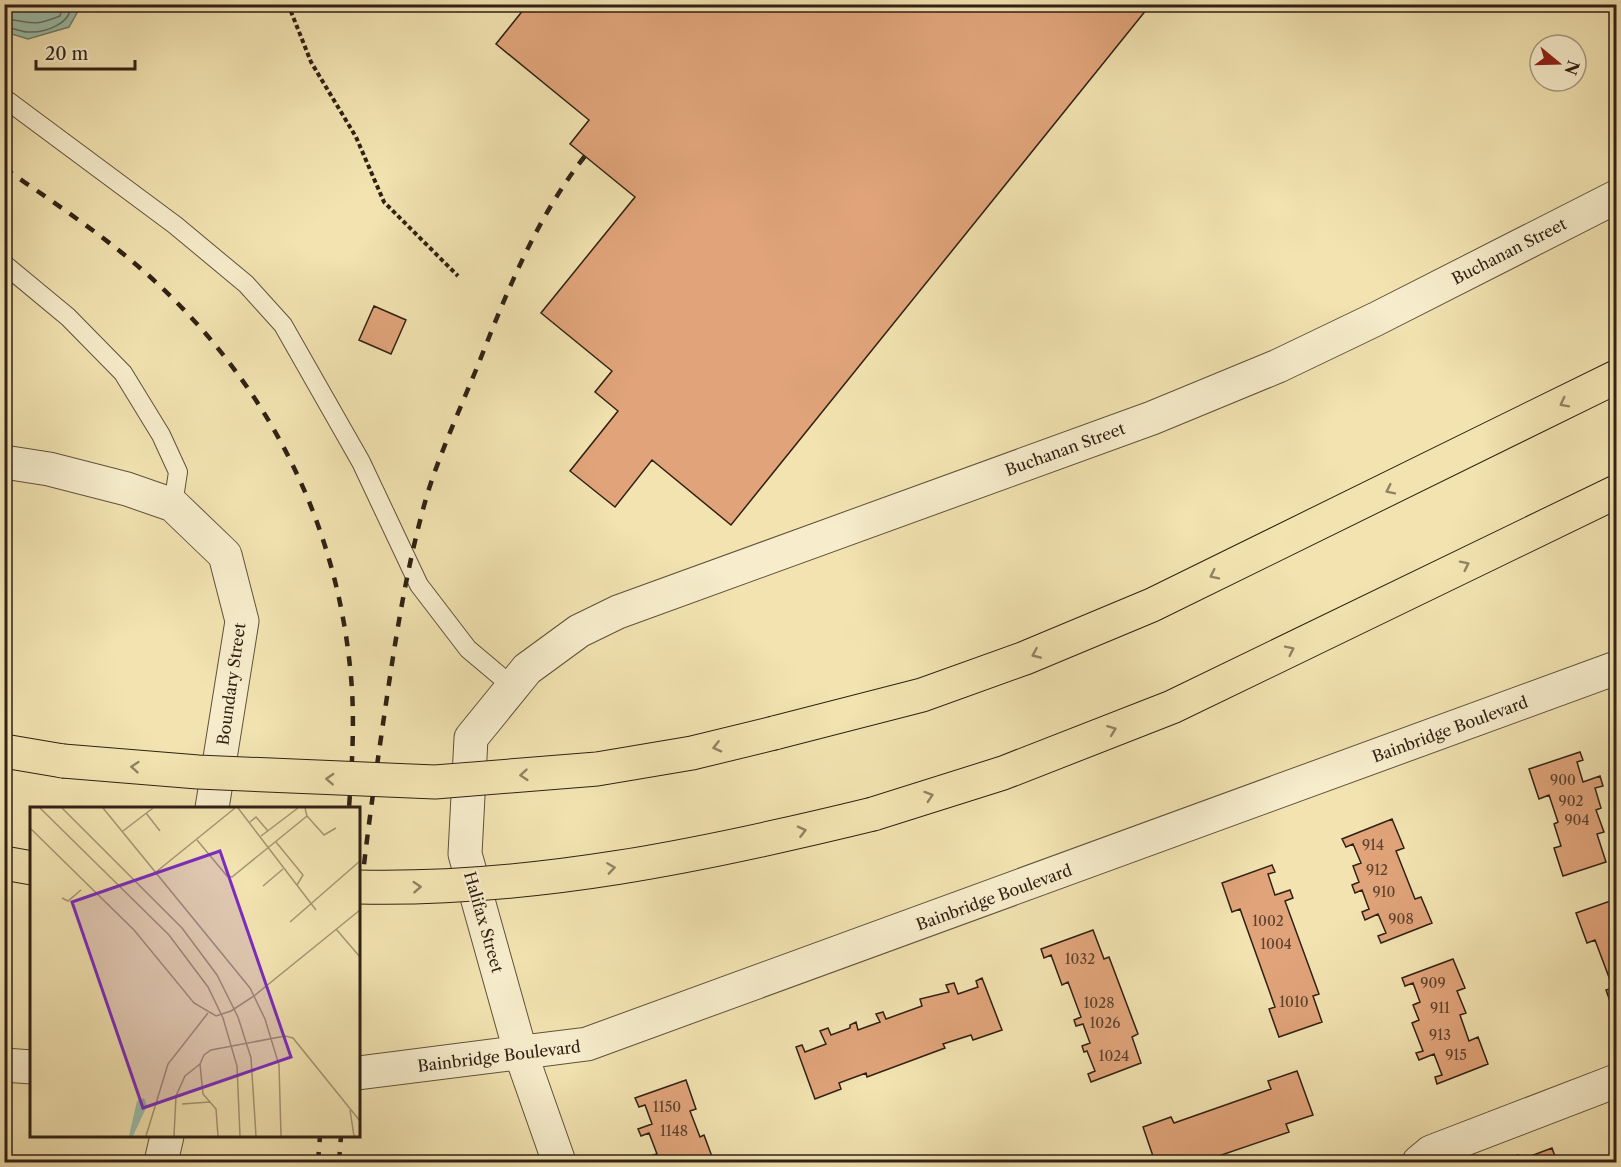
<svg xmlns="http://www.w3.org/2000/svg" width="1621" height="1167" viewBox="0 0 1621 1167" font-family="'Libre Caslon Text',serif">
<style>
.water{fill:#9bbeab;stroke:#707f6f;stroke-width:1.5}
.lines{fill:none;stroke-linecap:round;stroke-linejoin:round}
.shore{stroke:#667060;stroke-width:1.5}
.building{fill:#e1a47a;stroke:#302114;stroke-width:1.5}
.service-casing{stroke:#60523b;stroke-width:20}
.minor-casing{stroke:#60523b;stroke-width:35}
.tertiary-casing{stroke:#60523b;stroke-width:35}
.motorway-casing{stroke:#302114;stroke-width:35}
.path{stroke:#302114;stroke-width:4;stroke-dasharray:4.5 3;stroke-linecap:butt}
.service{stroke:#f7edcc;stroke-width:18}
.minor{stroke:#f7edcc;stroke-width:33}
.tertiary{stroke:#f7edcc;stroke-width:33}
.motorway{stroke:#f2e3b1;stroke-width:33}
.rail{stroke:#302114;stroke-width:4.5;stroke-dasharray:10 10;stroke-linecap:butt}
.motorway-bridge-casing{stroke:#302114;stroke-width:35;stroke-linecap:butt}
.motorway-bridge{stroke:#f2e3b1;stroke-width:33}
.oneway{stroke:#918262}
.labels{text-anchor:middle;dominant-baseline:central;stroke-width:4.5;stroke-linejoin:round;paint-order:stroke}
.number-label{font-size:14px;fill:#5c422e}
.street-label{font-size:16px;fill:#302114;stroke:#f7edcc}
.inset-road{fill:none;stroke:#a49572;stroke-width:1.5}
.view{fill:#7b2cbf;fill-opacity:0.15;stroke:#7b2cbf;stroke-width:3}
.inset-edge{fill:none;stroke:#302114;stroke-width:3}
</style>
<rect width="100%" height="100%" fill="#f2e3b1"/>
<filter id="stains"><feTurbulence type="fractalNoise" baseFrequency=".00333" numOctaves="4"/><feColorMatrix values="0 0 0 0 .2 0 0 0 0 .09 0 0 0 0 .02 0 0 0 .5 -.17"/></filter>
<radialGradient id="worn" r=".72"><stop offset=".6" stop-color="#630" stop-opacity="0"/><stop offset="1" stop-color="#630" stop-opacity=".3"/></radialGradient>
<path class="water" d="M4,5h71l3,6 -9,16 -41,12 -23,-7z"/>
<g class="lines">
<path class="shore" d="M4,19c28,2 26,9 56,-3l3,-12
M4,27c8,0 16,5 24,5 16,1 45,-8 42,-28"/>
</g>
<path class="building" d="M528,4h623l-420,521 -79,-65 -37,47 -45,-36 48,-60 -23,-19 17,-21 -71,-58 94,-116 -65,-53 19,-24 -93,-76z
M374,306l32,14 -15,34 -32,-14z
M1580,752l3,8 -6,2 6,20 17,-6 3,10 -8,2 6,20 -5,2 8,22 -7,2 9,28 -43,14 -9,-28 7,-2 -7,-22 4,-2 -9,-27 -10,4 -10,-30z
M1392,819l12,29 -8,3 19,48 6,-2 11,26 -51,20 -3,-7 8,-3 -8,-19 -13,6 -3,-8 7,-3 -7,-19 -7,3 -3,-8 7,-3 -6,-16 8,-3 -8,-19 -7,3 -4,-8z
M1272,865l3,7 -7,2 7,21 15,-5 3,8 -8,3 34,93 -6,2 9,26 -43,15 -10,-28 6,-2 -35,-98 -8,3 -10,-29z
M1616,899v119l-10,-28 7,-2 -18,-48 -8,3 -11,-30z
M1093,930l11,29 5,-2 29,77 -6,3 9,26 -50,19 -3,-8 7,-3 -8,-20 -3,1 -2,-6 8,-3 -7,-19 -7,2 -2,-6 7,-3 -13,-35 -6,3 -11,-30 -7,3 -3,-9z
M1453,959l12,29 -8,3 9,22 -6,2 9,26 9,-4 10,27 -51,20 -2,-7 7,-2 -8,-21 -15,6 -3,-7 7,-2 -11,-28 7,-3 -6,-15 7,-3 -7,-19 -8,3 -3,-8z
M982,978l20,52 -29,10 -2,-5 -28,9 2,4 -78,29 -1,-4 -27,10 2,6 -26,10 -19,-52 6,-2 3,7 21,-8 -6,-13 8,-3 3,7 19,-7v-3l6,-3 2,8 22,-8 -4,-8 7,-2 3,7 36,-13 -2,-7 29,-7 -3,-7 8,-2 4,11 20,-7 -2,-6z
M1297,1071l16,44 -27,9 3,8 -88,30h-46l-12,-35 28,-10 3,6 97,-34 -3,-8z
M686,1080l10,29 -6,2 10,26 4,-2 10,27h-58l-3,-7 4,-1 -8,-21 -8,3 -3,-7 14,-5 -7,-19 -6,2 -4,-9z
M1552,1148l5,14h-57l18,-7 2,5z
M1042,1157l2,5h-17z"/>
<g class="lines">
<g class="service-casing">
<path id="service" d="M4,98l171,127 71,59 37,41 78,137 58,123 49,64 44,37
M4,264l64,53 55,56 38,62 17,37 -5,33"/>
</g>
<g class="minor-casing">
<path id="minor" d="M4,462l45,7 78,20 46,16 52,50 17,66 -30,187
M521,1054l-56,-200 6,-116 56,-69 52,-38 39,-19 534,-194 126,-52 98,-47 240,-122
M161,1162l6,-26
M1419,1162l12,-10 185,-71"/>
</g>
<g class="tertiary-casing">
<path id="tertiary" d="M521,1054l38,108
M4,1065l28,2
M358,1073l229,-29 1029,-376"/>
</g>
<g class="motorway-casing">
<path id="motorway" d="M774,733l148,-38 103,-37 127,-53 464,-228
M4,751l59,10
M873,814l130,-41 169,-66 444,-215
M4,863l28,5"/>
</g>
<path class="path" d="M288,4l23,58 45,75 28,65 74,74"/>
<use href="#service" class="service"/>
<use href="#minor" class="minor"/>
<use href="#tertiary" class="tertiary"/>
<use href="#motorway" class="motorway"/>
<path class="rail" d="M4,168c49,34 99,67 143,106 118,106 190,244 204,403 4,44 1,88 -2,131
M358,924c6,-70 16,-138 26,-207 11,-75 22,-149 43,-222 14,-45 35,-90 53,-135 28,-71 57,-143 105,-204
M318,1162l2,-26
M339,1162l2,-26"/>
<g class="motorway-bridge-casing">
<path id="motorway-bridge" d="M63,761l135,11 237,10 162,-13 95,-16 82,-20
M358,887c175,4 347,-32 515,-73"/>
</g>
<use href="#motorway-bridge" class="motorway-bridge"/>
</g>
<defs><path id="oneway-chevron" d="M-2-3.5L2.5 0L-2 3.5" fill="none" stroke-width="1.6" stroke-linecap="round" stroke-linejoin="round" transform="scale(1.5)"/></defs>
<g class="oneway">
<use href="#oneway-chevron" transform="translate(1564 403) rotate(153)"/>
<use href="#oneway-chevron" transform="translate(1390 490) rotate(154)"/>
<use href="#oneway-chevron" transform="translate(1465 565) rotate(-26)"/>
<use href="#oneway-chevron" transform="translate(1214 575) rotate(154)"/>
<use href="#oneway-chevron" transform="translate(1290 650) rotate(-26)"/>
<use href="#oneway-chevron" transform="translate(1036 654) rotate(157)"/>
<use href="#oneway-chevron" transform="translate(1112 730) rotate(-21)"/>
<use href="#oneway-chevron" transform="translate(717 747) rotate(166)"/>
<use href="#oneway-chevron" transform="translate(135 767) rotate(-175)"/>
<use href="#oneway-chevron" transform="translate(524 775) rotate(175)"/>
<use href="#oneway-chevron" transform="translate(330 779) rotate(-177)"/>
<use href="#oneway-chevron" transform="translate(929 796) rotate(-18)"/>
<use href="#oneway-chevron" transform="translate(802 831) rotate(-14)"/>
<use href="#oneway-chevron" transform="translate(611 868) rotate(-8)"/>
<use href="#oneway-chevron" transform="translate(417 887) rotate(-4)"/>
</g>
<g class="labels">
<g class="number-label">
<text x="1563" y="780">900</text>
<text x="1571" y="801">902</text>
<text x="1577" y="820">904</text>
<text x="1373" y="845">914</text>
<text x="1377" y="870">912</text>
<text x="1384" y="892">910</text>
<text x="1401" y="919">908</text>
<text x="1268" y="921">1002</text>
<text x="1276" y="944">1004</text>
<text x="1080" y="959">1032</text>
<text x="1433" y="983">909</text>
<text x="1294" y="1002">1010</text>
<text x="1099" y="1003">1028</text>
<text x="1440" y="1008">911</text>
<text x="1105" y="1023">1026</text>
<text x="1440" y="1035">913</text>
<text x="1456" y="1055">915</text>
<text x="1114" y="1056">1024</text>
<text x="667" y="1107">1150</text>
<text x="674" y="1131">1148</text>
</g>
<g class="street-label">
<text transform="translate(1509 251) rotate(-27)">Buchanan Street</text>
<text transform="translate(1065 449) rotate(-20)">Buchanan Street</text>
<text transform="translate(231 684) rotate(-82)">Boundary Street</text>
<text transform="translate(1450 729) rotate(-20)">Bainbridge Boulevard</text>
<text transform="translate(994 897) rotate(-20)">Bainbridge Boulevard</text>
<text transform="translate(484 922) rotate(74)">Halifax Street</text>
<text transform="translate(499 1056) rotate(-7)">Bainbridge Boulevard</text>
</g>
</g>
<g transform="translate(30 807)">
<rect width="330" height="330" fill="#f2e3b1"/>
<path d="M114,291l3,8 -14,30h-4l8,-35z" fill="#9bbeab"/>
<path class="inset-road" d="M10,1l129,127 39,52 15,31 14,48 3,70M32,1l120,120 35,47 21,42 13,41 5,78M73,1l147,180 15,31 14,46 2,71M208,1l78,102M116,6l14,18M277,9l17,19 12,-7M220,15l6,-5 12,14M0,21l104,102 60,73 22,13 15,-5 23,-15 106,-86M93,24l30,-23M231,29l37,-28M167,33l30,36 5,1 75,-61 -2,-8M246,35l27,33 -6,10M126,65l79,-64M233,79l20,-17M32,91l6,3 13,-11M260,115l70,-61M306,122l24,28M152,297l28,-2M320,303l4,26M116,329l22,-72 40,-51M144,329l2,-40 9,-20 15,-12M188,329l-2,-27 -13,-15 -3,-30 4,-9 7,-5 74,-14 8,2 67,83"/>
<path class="view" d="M190,44l71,206 -148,51 -71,-206z"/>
<rect width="330" height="330" class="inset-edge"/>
</g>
<rect width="1621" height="1167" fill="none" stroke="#f2e3b1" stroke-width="24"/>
<rect x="6" y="6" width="1609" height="1155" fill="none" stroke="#302114" stroke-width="3"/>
<rect x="12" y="12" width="1597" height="1143" fill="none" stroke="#302114" stroke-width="1.5"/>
<g transform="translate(1558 63) rotate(109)"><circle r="28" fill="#f7edcc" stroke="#a79b82" stroke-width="1.5"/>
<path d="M0-4.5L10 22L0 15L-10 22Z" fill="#8f2418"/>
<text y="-9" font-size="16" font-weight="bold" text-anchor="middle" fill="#302114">N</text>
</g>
<path d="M36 60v9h99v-9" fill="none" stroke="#302114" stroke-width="3"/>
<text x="45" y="60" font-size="18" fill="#302114" stroke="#f7edcc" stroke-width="4.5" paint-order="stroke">20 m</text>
<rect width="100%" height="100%" filter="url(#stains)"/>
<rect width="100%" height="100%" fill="url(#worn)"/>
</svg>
